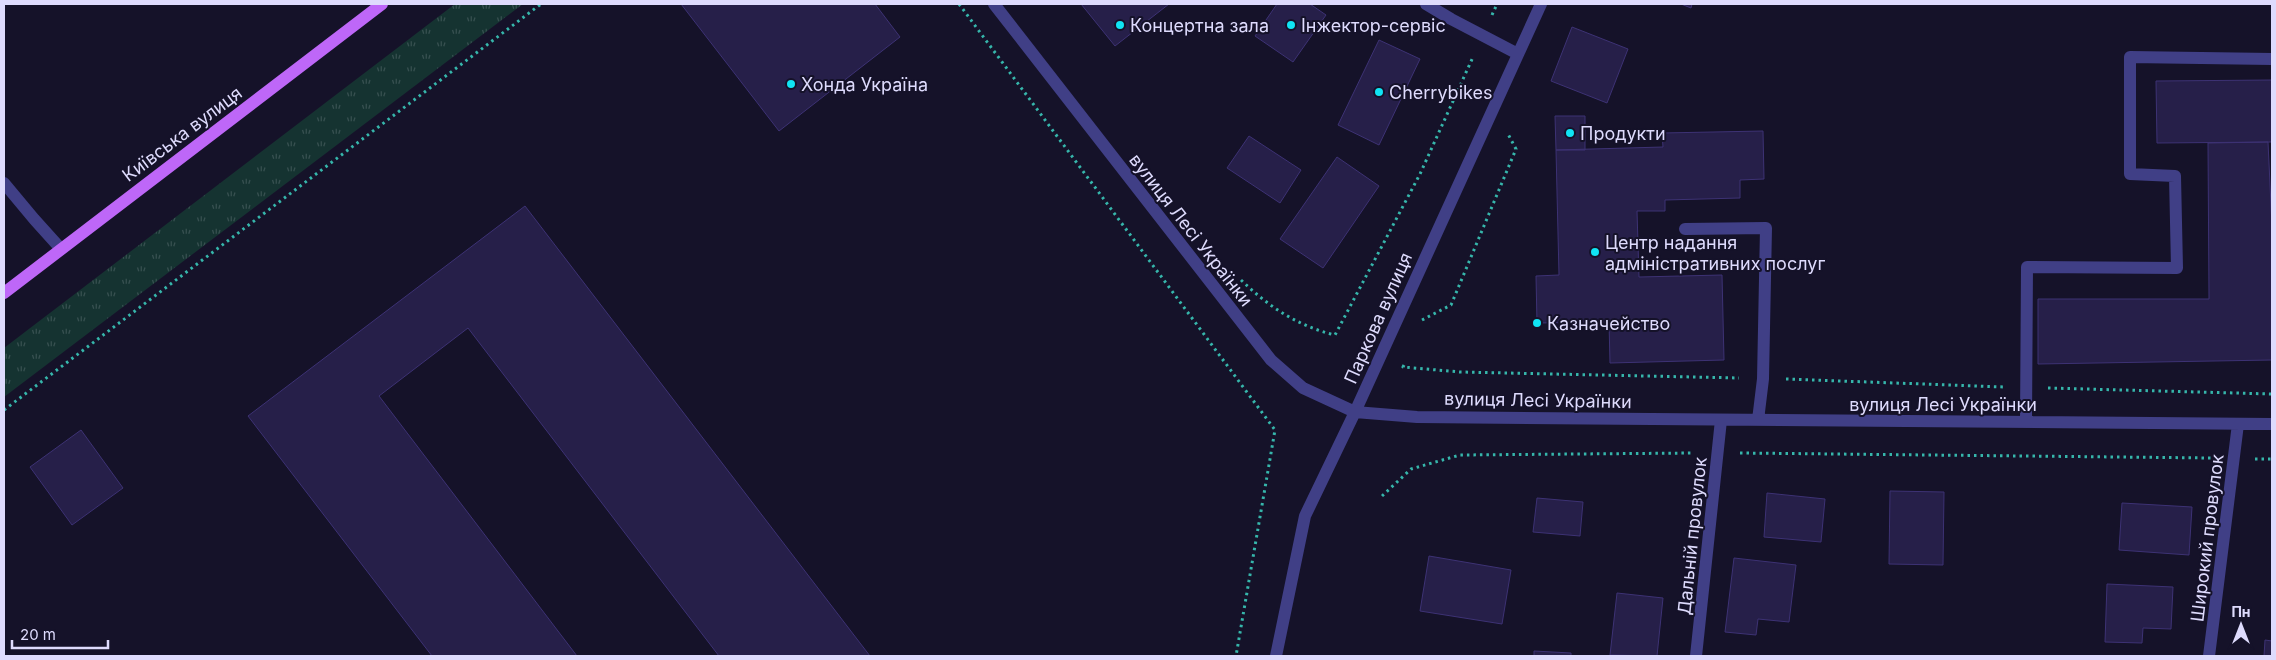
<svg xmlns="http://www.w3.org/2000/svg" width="2276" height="660" viewBox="0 0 2276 660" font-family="Inter,sans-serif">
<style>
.grass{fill:url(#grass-tufts)}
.building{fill:#261f49;stroke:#3d3274}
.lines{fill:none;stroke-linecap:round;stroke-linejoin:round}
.path{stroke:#36b6ab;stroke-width:3;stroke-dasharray:2.5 4;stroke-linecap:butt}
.minor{stroke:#403f86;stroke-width:12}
.major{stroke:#be67f8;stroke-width:12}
.poi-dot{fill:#10e4f4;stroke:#151229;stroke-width:2}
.labels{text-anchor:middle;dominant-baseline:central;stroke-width:4;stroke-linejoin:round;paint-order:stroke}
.poi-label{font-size:18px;fill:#dedbfd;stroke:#151229;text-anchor:start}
.street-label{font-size:18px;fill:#dedbfd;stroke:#151229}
</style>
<defs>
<pattern id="grass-tufts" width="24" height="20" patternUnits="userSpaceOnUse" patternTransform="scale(1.25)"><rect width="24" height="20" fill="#153331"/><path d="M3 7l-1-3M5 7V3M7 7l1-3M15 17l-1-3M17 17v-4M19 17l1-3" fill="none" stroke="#375050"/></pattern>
</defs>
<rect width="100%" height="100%" fill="#151229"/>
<path class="grass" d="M455,4h68l-519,393v-49z"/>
<path class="building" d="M681,4h194l25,33 -121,94z
M1081,4h88l-54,42z
M1277,4h33l16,11 -33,47 -38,-26z
M1681,4h11l-1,4z
M1572,27l56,22 -21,54 -56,-22z
M1379,40l41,19 -41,86 -41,-20z
M2272,80v62l-115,1 -1,-62z
M1555,116h30v34h-29z
M1763,131l1,48 -24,1v18l-75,2v11h-28l2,66 83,-2 2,85 -114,3 -1,-41 -72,1 -1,-47 23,-1 -3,-125 107,-3 -1,-14z
M1249,136l52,34 -21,33 -53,-35z
M2268,142l4,85v133l-234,4v-65h171l-1,-156z
M1337,157l42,29 -56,82 -43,-29z
M525,206l345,450h-151l-251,-328 -89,68 198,260h-145l-184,-240z
M81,430l42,58 -51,37 -42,-58z
M1890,491l54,1 -1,73 -54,-1z
M1767,493l58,6 -4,43 -57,-5z
M1537,498l46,4 -3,34 -47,-4z
M2122,503l70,4 -3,48 -70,-5z
M1429,556l82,14 -9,54 -82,-13z
M1734,558l62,7 -7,57 -31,-3 -2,16 -31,-3z
M2107,584l66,3 -2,42 -28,-1 -1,15 -37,-1z
M1617,593l46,5 -6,58 -47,-1z
M2265,640l7,1v15h-8z
M1534,651l37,2v3h-37z"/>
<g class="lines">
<path class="path" d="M959,4l316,426 -39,226
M1492,15l5,-11
M1241,280c27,26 56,46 94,55l85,-161 53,-117
M1422,320l29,-15 65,-156 -8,-15
M1404,365l-1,2 57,5 279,6
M1786,379l218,8
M2048,388l224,6
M4,410l537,-406
M1740,453l472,5
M2255,459h17
M1382,496l29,-27 49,-14 234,-2"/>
<path class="minor" d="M994,4l277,356 32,28 52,24 62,5 855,7
M1426,4l25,15 67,35
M4,183l30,36 27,30
M1685,229l81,-1 -3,151 -5,41
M2026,421l1,-154 150,1 -2,-92 -45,-2v-117l142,2
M1276,656l29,-140 50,-104 186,-408
M1696,656l25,-236
M2209,656l29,-232"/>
<path class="major" d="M4,293l378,-289"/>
</g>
<g class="poi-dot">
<circle cx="1120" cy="25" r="5"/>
<circle cx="1291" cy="25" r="5"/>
<circle cx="791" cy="84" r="5"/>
<circle cx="1379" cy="92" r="5"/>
<circle cx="1570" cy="133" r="5"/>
<circle cx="1595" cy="252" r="5"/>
<circle cx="1537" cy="323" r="5"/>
</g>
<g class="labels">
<g class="poi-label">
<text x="1130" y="25">Концертна зала</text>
<text x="1301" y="25">Інжектор-сервіс</text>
<text x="801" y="84">Хонда Україна</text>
<text x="1389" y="92">Сherrybikes</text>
<text x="1580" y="133">Продукти</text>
<text x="1605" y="242">Центр надання<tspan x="1605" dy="21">адміністративних послуг</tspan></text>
<text x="1547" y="323">Казначейство</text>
</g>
<g class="street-label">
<text transform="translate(182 134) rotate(-37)">Київська вулиця</text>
<text transform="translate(1191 230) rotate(52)">вулиця Лесі Українки</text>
<text transform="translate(1378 318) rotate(-66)">Паркова вулиця</text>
<text transform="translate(1538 400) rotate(1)">вулиця Лесі Українки</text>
<text x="1943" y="404">вулиця Лесі Українки</text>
<text transform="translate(1692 536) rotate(-84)">Дальній провулок</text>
<text transform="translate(2207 538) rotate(-83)">Широкий провулок</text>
</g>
</g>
<rect width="2276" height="660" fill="none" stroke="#dedbfd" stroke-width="10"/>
<g transform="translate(2241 625)" stroke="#151229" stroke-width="4" paint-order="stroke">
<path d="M0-4L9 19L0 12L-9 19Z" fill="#dedbfd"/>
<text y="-8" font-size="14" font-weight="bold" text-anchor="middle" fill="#dedbfd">Пн</text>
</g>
<path d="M12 640v8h96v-8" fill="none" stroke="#dedbfd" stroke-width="2.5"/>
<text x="20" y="640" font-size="15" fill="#dedbfd" stroke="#151229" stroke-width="4" paint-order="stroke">20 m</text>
</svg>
